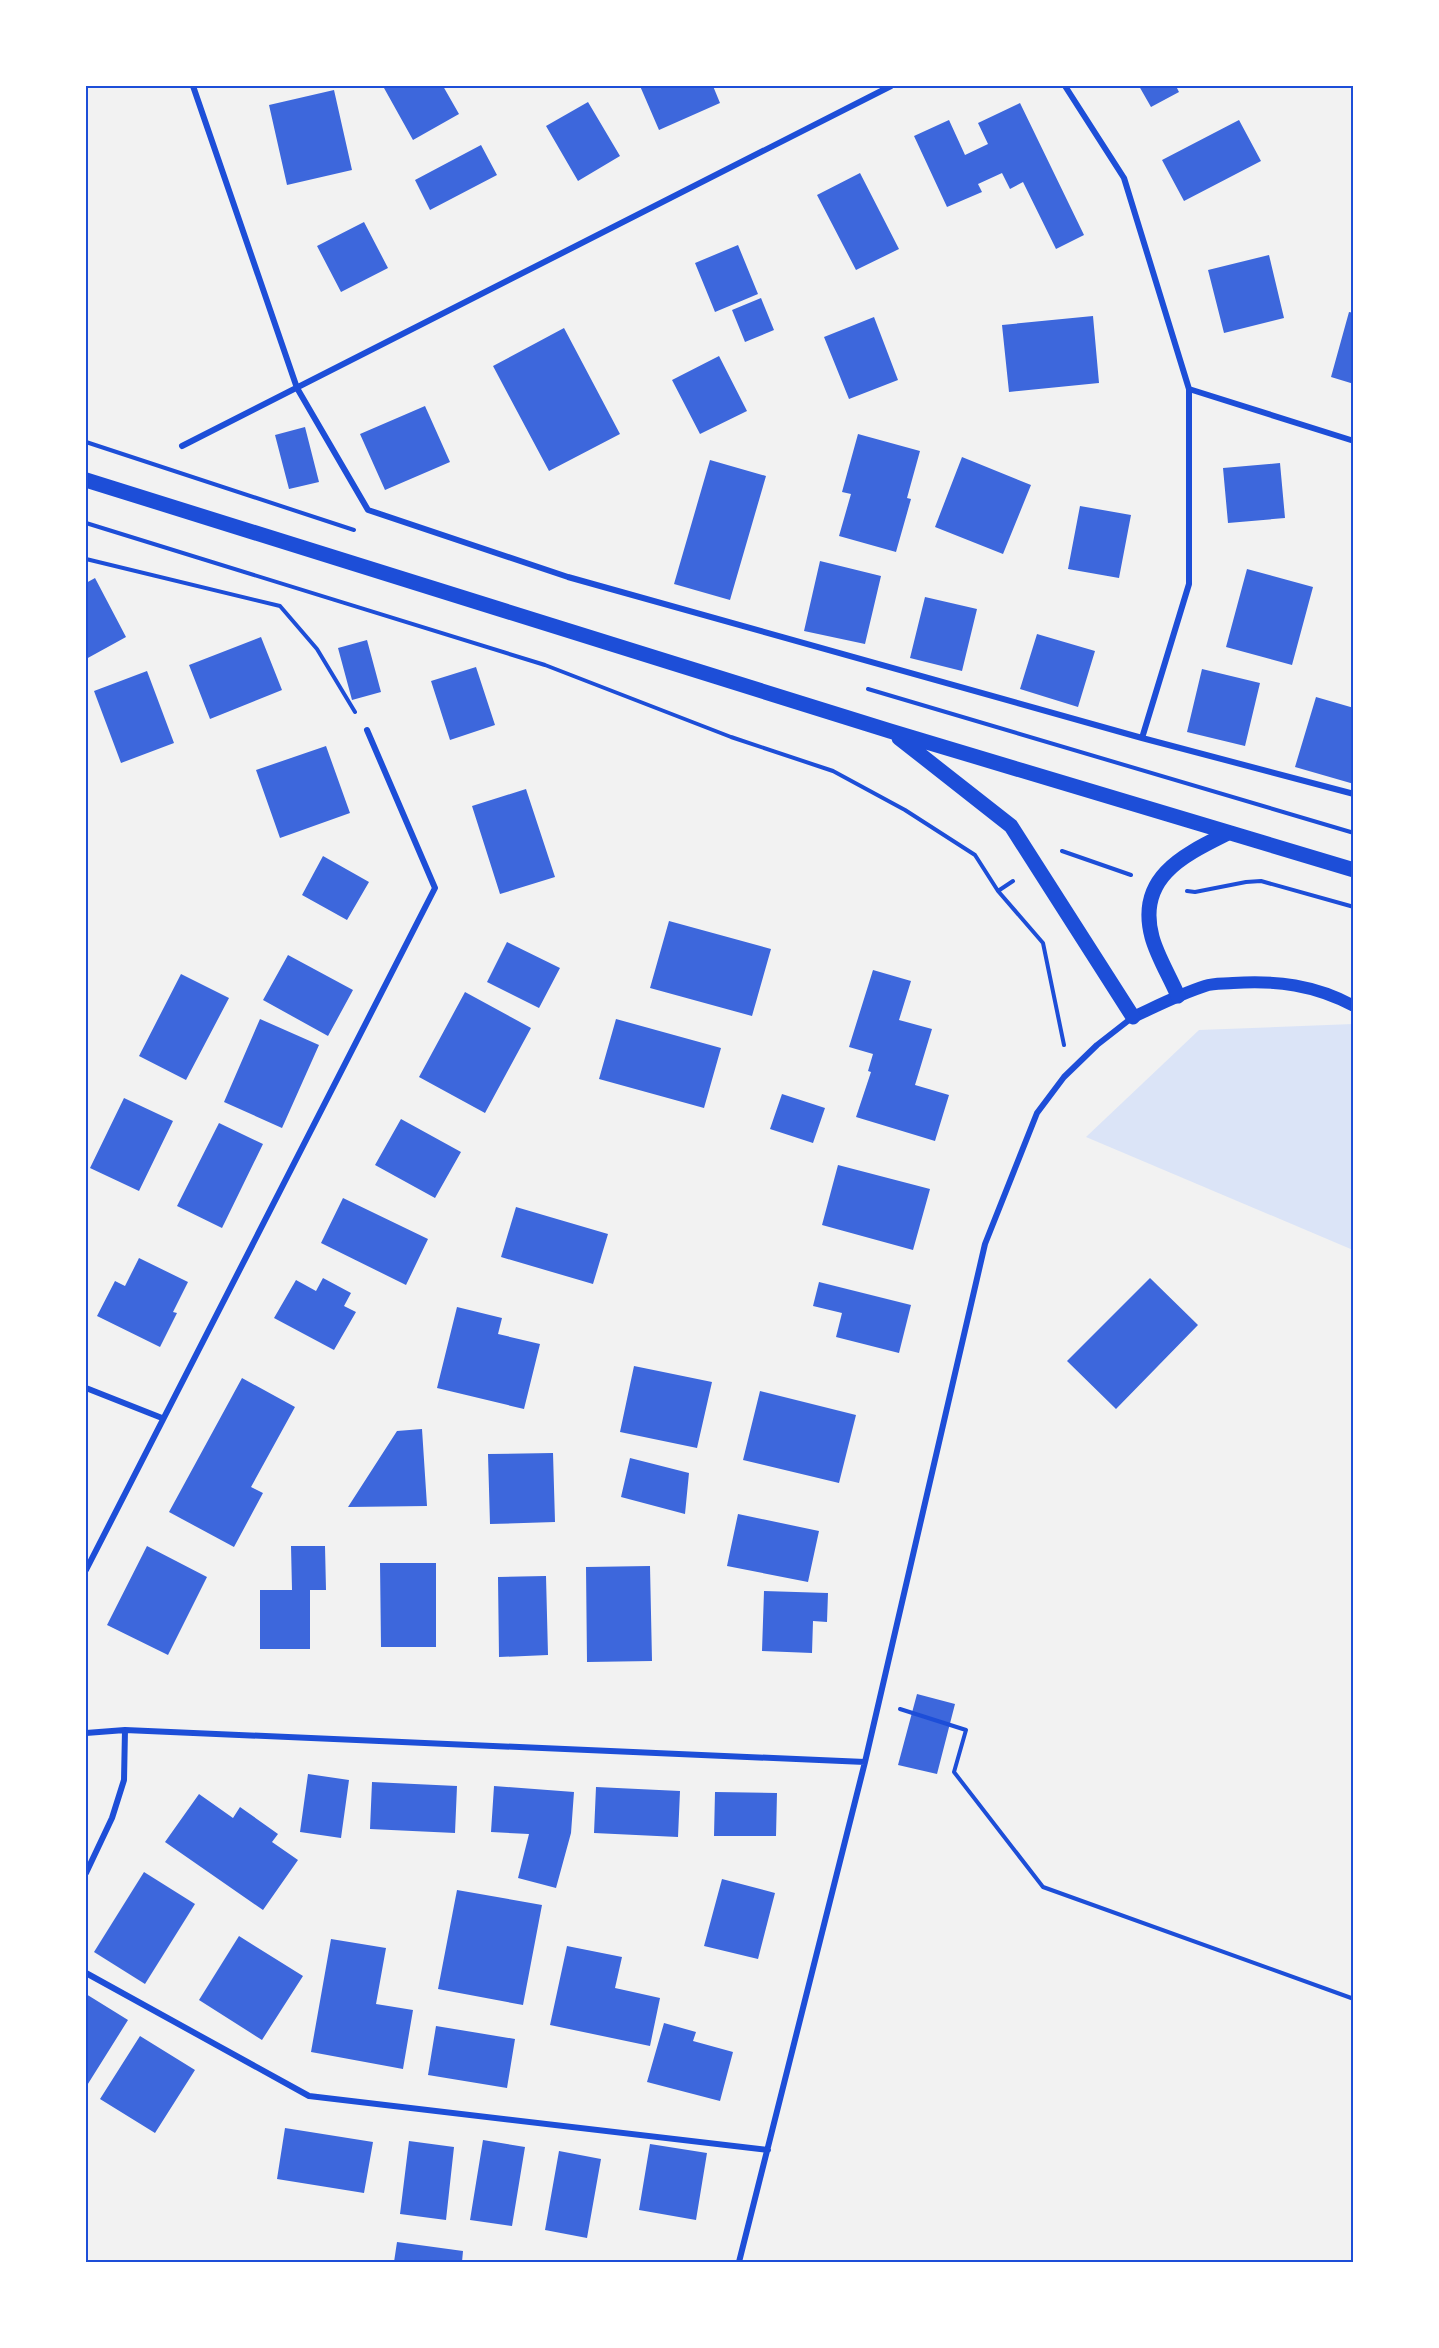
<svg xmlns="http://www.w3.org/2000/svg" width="1439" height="2348" viewBox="0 0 1439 2348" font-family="'PT Sans',sans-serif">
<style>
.green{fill:#dbe4f7}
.building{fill:#3d67dc}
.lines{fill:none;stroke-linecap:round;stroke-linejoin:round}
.path{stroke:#1d4ed8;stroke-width:4}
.minor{stroke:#1d4ed8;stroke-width:6}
.secondary{stroke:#1d4ed8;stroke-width:12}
.primary{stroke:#1d4ed8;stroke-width:15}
.neatline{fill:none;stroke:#1d4ed8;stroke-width:2}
</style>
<rect width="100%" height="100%" fill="#f2f2f2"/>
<path class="green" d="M1353,1024v226l-267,-113 113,-107z"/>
<path class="building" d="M389,86h54l16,28 -46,26 -29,-52z
M640,86h73l7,17 -61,27z
M1139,86h37l3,6 -28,15z
M334,90l18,80 -65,15 -18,-80z
M588,102l32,54 -42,25 -32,-55z
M1020,103l64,132 -28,14 -33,-67 -13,7 -8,-16 -24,11 4,8 -35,15 -33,-71 35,-16 16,35 23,-11 -10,-21z
M1239,120l22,41 -77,40 -22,-41z
M481,145l16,30 -67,35 -15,-30z
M860,173l39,76 -43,21 -39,-75z
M364,222l24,46 -47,24 -24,-46z
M738,245l20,49 -43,18 -20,-49z
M1269,255l15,63 -60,15 -16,-63z
M761,298l13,32 -29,12 -13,-32z
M1349,312l5,1v71l-23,-7z
M1093,316l6,67 -90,9 -7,-67z
M874,317l24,63 -49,19 -25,-62z
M564,328l56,106 -71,37 -56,-105z
M719,356l28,55 -47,23 -28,-54z
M425,406l25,56 -65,28 -25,-56z
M305,427l14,55 -30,7 -14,-54z
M858,434l62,17 -13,47 4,1 -15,53 -57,-16 12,-42 -9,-2z
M962,457l69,28 -28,69 -68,-27z
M710,460l56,16 -36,124 -56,-16z
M1280,463l5,55 -57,5 -5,-55z
M1080,506l51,9 -12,63 -51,-9z
M820,561l61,15 -16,68 -61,-13z
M1247,569l66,18 -21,78 -66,-18z
M95,578l31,59 -40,22v-76z
M925,597l52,12 -15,62 -52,-13z
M1037,634l58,17 -17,56 -58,-18z
M261,637l21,53 -72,29 -21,-54z
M367,640l14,52 -29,8 -14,-52z
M476,667l19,58 -45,15 -19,-59z
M1202,669l58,14 -15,63 -58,-14z
M147,671l27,72 -53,20 -27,-72z
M1316,697l38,11v76l-59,-17z
M326,746l24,67 -70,25 -24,-68z
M526,789l29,88 -55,17 -28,-88z
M323,856l46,26 -22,38 -45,-25z
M669,921l102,28 -19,67 -102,-28z
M507,942l53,26 -21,40 -52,-26z
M288,955l65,35 -25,46 -65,-36z
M873,970l38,11 -12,39 33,9 -17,56 34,10 -14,46 -79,-24 15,-45 -3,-1 5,-17 -24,-7z
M181,974l48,24 -43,82 -47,-24z
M465,992l66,36 -46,85 -66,-36z
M260,1019l59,26 -37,83 -58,-26z
M616,1019l105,29 -17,60 -105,-29z
M782,1094l43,14 -12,35 -43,-14z
M124,1098l49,23 -34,70 -49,-23z
M401,1119l60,33 -26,46 -60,-33z
M219,1123l44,21 -41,84 -45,-22z
M838,1165l92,24 -17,61 -91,-25z
M343,1198l85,41 -22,46 -85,-42z
M516,1207l92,27 -15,50 -92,-27z
M139,1258l49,24 -15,30 4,1 -17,34 -63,-31 18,-35 10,5z
M323,1278l28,15 -7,13 12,6 -22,38 -60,-32 22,-38 20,11z
M1150,1278l48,47 -82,84 -49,-48z
M819,1282l92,23 -12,48 -63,-16 6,-24 -29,-7z
M457,1307l45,11 -4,16 42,10 -16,65 -87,-21z
M634,1366l78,16 -15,66 -77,-16z
M242,1378l53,29 -44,80 12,6 -29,54 -65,-35z
M760,1391l96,24 -17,68 -96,-23z
M422,1429l5,77 -79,1 49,-76z
M553,1453l2,69 -65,2 -2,-70z
M630,1458l59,15 -4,41 -64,-17z
M738,1514l81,17 -11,51 -81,-16z
M147,1546l60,31 -39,78 -61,-30z
M291,1546h34l1,44h-16v59h-50v-59h32z
M380,1563h56v84h-55z
M650,1566l2,95 -65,1 -1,-95z
M546,1576l2,79 -49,2 -1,-80z
M764,1591l64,2 -1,29 -14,-1 -1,32 -50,-2z
M917,1694l38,10 -18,70 -39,-9z
M308,1774l41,6 -8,58 -41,-6z
M372,1782l85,4 -2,47 -85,-4z
M494,1786l80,6 -3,41 -15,55 -38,-10 11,-44 -38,-2z
M596,1787l84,4 -2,46 -84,-4z
M715,1792l62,1 -1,43h-62z
M199,1794l34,24 7,-11 38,27 -6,8 26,18 -35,50 -98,-68z
M144,1872l51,32 -50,80 -51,-32z
M722,1879l53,14 -17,66 -54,-13z
M457,1890l85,15 -19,100 -85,-16z
M239,1936l64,40 -41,64 -63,-40z
M331,1939l55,9 -10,56 37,6 -10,59 -92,-17z
M567,1946l55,11 -7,31 45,10 -10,48 -100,-21z
M86,1994l42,26 -42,67z
M664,2023l32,9 -3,9 40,11 -13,49 -73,-19z
M436,2026l79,13 -8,49 -79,-13z
M140,2036l55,34 -40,63 -55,-34z
M285,2128l88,14 -9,51 -87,-14z
M483,2140l42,7 -13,79 -42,-6z
M409,2141l45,6 -8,73 -46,-6z
M650,2144l57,9 -11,67 -57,-10z
M559,2151l42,8 -14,79 -42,-8z
M397,2242l66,9 -1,11h-68z"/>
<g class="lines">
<path class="path" d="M86,442l268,88
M86,523l459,142 186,72 102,34 72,39 70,45 23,36 15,-10
M86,559l194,47 37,43 38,63
M868,689l486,144
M1062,851l69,24
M998,891l45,52 21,102
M1187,891l8,1 51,-10 15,-1 93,26
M900,1709l66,21 -12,42 89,115 311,112"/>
<path class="minor" d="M193,86l104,302 71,122 200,67 574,161 212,56
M1065,86l59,92 65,211v195l-47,154
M1189,389l165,52
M182,446l709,-360
M86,1388l76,30
M86,1570l349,-682 -68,-158
M86,1733l39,-3 740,32
M86,1873l26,-55 12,-38 1,-50
M86,1973l223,123 459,54
M739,2262l126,-500 120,-518 52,-131 27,-36 33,-32 36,-28"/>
<path class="secondary" d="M1133,1017c24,-11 47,-23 72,-31 9,-3 19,-2 28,-3 43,-3 82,2 121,23"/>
<path class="primary" d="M86,480l804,251 464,139
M899,738l112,88 122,191
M1178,996c-8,-19 -21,-40 -26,-59 -16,-60 32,-82 76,-104"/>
</g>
<rect width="1439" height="2348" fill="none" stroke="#ffffff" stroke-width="174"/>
<rect x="87" y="87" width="1265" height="2174" class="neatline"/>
</svg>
